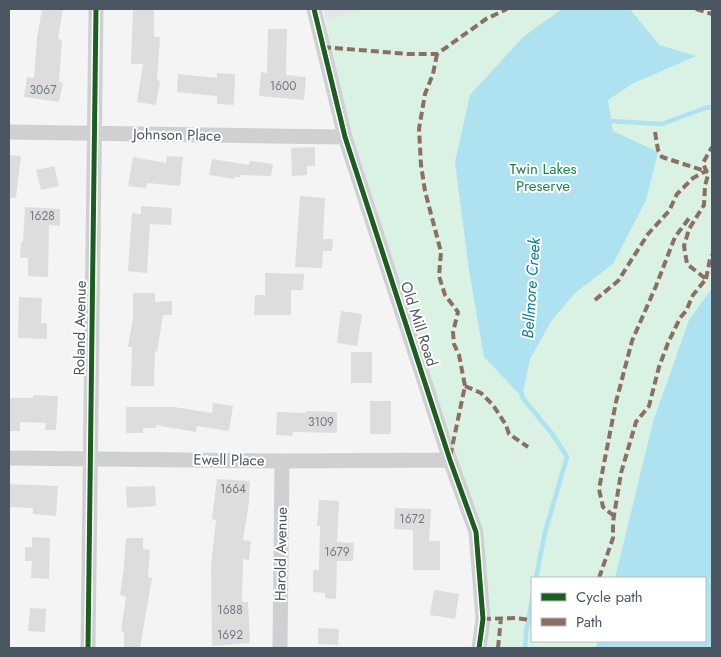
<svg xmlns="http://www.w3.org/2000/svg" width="721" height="657" viewBox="0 0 721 657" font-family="Jost,sans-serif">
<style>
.education{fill:#e6e5e6}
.green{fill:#d9f2e3;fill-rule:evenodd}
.water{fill:#aee2f0}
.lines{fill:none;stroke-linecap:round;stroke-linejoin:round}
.stream{stroke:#aee2f0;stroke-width:4.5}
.building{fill:#ddddde}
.minor{stroke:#ced0d2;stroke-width:15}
.quiet{stroke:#8d6e63;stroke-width:4;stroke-dasharray:8 4;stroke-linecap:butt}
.cycleway-casing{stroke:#fff;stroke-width:8}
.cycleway{stroke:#1b5e20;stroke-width:5}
.labels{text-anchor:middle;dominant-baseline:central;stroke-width:4;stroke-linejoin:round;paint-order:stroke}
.number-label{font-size:12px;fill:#707881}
.street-label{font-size:15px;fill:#4a5661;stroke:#fff}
.park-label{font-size:15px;fill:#17864f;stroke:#fff}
.water-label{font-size:16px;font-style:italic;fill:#0c7c9b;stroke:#fff}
</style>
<rect width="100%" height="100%" fill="#f4f4f4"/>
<path class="education" d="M323,9h44l-41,11z"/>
<path class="green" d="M367,9h345v639h-229l1,-95 -147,-468 -11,-65zM532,578h173v63h-173z"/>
<path class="water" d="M562,9h68l29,36 37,11 -64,28 -24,16 5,31 45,21 -12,48 -33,64 -38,29 -23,27 -22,39 -8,38 -38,-40 -15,-87 -14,-108 15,-67 53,-58z
M712,288v360h-117l3,-7h107v-63h-90l38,-156 36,-102z"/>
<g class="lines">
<path class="stream" d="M607,123l4,-2 51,3 43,-16 7,-1
M522,394v3l31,38 14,22 -22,75 -9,46
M525,648l1,-15 6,-34"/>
</g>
<path class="building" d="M42,9h21l-5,30 4,1 -3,42 4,1 -4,19 -35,-5 3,-20 7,1 3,-40z
M133,9h21v28h6l-3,43 3,1 -4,24 -19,-3 6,-38h-12z
M268,29h19l-1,46 20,2 -2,23 -45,-4 2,-24 6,1z
M217,73l18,1 -1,31 -17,-1v-8l-40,-4 1,-18 39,4z
M315,147v19h-8v9l-15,1 -1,-28z
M9,155l12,1 -5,42h-7z
M167,156l16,1 -3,29 -33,-3 -1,5 -18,-2 5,-29 33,6z
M212,159l37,6 1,-4 23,3 -2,12 -31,-1v2h-6v2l-25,-4z
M54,166l5,20 -18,4 -5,-20z
M300,196l25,2 -2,41h10l-1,12h-9l-1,17 -27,-1z
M141,206l31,2 -1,17 -21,-1 -3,49 -19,-2 4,-58 9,1z
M25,207l35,2v17l-11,-1 -1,52 -20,-1v-18h-8l1,-16h2z
M265,273l39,1 -1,16h-12v25h-37l1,-20h10z
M133,293h22v9l17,-1v14h-9l-6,37 -2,-1 -1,35h-23l1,-39h-4l5,-29z
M19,297l23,1 -1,25h6v16l-29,-1z
M341,311l21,3 -5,32 -20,-3z
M351,352h21v31h-21z
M33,395l25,1 -2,34h-11l1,-7 -26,-1v9h-11v-33h24z
M370,401h21v33h-21z
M213,403l20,3 -4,25 -32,-5 -1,6 -40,-7v3h-13v5h-17v-26h48l38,6z
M306,411l31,1v21l-44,-1 -1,4 -16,-1 1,-23 29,1z
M217,479l33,2 -1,21 -6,38 8,1 -2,19 -6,-1 -1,43h6l2,41 -38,3 -1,-81 5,-45 -4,-1z
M9,484l49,2 -2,30 -23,-2v-6l-24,-1z
M155,486l1,20 -29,2 -1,-21z
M319,500l20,1 -2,41 17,1 -1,18h-16l-1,38 -11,-1v-5l-12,-1v-22h6l1,-44h-3z
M395,508l36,1 -2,32h11v29h-27v-40l-19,-1z
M32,537l18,1 -1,41 -18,-1 1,-17h-7v-14h7z
M126,538h17v11l7,1 -2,27 4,1 -12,70h-16v-16l-3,-1 5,-34 -6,-2 4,-29z
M434,590l25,4 -4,25 -25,-4z
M30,608l16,1 -1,23 -17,-1z
M318,628l21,1 -1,16 -20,-1z"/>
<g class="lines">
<path class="minor" d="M314,9l31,128 105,323 26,72 7,87 -4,29
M9,132l336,5
M9,458l273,3 168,-1
M88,648l8,-639
M280,648l2,-187"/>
<path class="quiet" d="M696,9l16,5
M323,47l85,7h29l49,-35 21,-10
M437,54l-4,20 -8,20 -6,35 2,36 4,26 16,61 -2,24 6,19 13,17 -5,20 1,12 5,11 6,31 -15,71
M655,132l3,18 4,7 46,15
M706,279l4,-20 2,-4
M595,300l23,-19 30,-47 21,-23 8,-17 16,-16 13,-7
M465,386l16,7 12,12 13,20 3,9 19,13
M614,516l-11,-9 -4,-18 17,-87 16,-61 24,-55 19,-49 15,-20
M599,578l14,-40v-16l8,-49 15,-51 13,-16 10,-39 9,-24 12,-25 6,-7 7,-16 13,-16 -19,-15 -3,-18 5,-17 15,-24 1,-19 3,-11 -5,-12 9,-16
M483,619l32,-1 17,2
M498,648l3,-30"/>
<g class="cycleway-casing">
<path id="cycleway" d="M314,9l31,128 105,323 26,72 7,87 -4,29
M88,648l8,-639"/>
</g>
<use href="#cycleway" class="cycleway"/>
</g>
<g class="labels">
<g class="number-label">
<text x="283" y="86">1600</text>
<text x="43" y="90">3067</text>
<text x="42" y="216">1628</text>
<text x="321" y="422">3109</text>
<text x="233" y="489">1664</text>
<text x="412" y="519">1672</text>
<text x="337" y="552">1679</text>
<text x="230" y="610">1688</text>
<text x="230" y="635">1692</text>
</g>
<g class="street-label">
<text transform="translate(177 135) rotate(1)">Johnson Place</text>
<text transform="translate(419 324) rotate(72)">Old Mill Road</text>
<text transform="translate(80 328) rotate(-89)">Roland Avenue</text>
<text transform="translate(229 460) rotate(1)">Ewell Place</text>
<text transform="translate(281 554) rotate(-89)">Harold Avenue</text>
</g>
<g class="park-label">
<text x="543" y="169">Twin Lakes<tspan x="543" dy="17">Preserve</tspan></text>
</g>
<g class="water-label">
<text transform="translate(531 288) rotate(-86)">Bellmore Creek</text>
</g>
</g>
<rect width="721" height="657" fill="none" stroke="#4a5661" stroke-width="20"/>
<rect x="531" y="577" width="175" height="65" fill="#ffffff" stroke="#b7bbc0"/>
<rect x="541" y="593" width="25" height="8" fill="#1b5e20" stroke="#b7bbc0"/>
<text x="576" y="602" font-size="15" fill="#4a5661">Cycle path</text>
<rect x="541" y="618" width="25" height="8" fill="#8d6e63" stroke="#b7bbc0"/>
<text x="576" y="627" font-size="15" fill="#4a5661">Path</text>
</svg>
